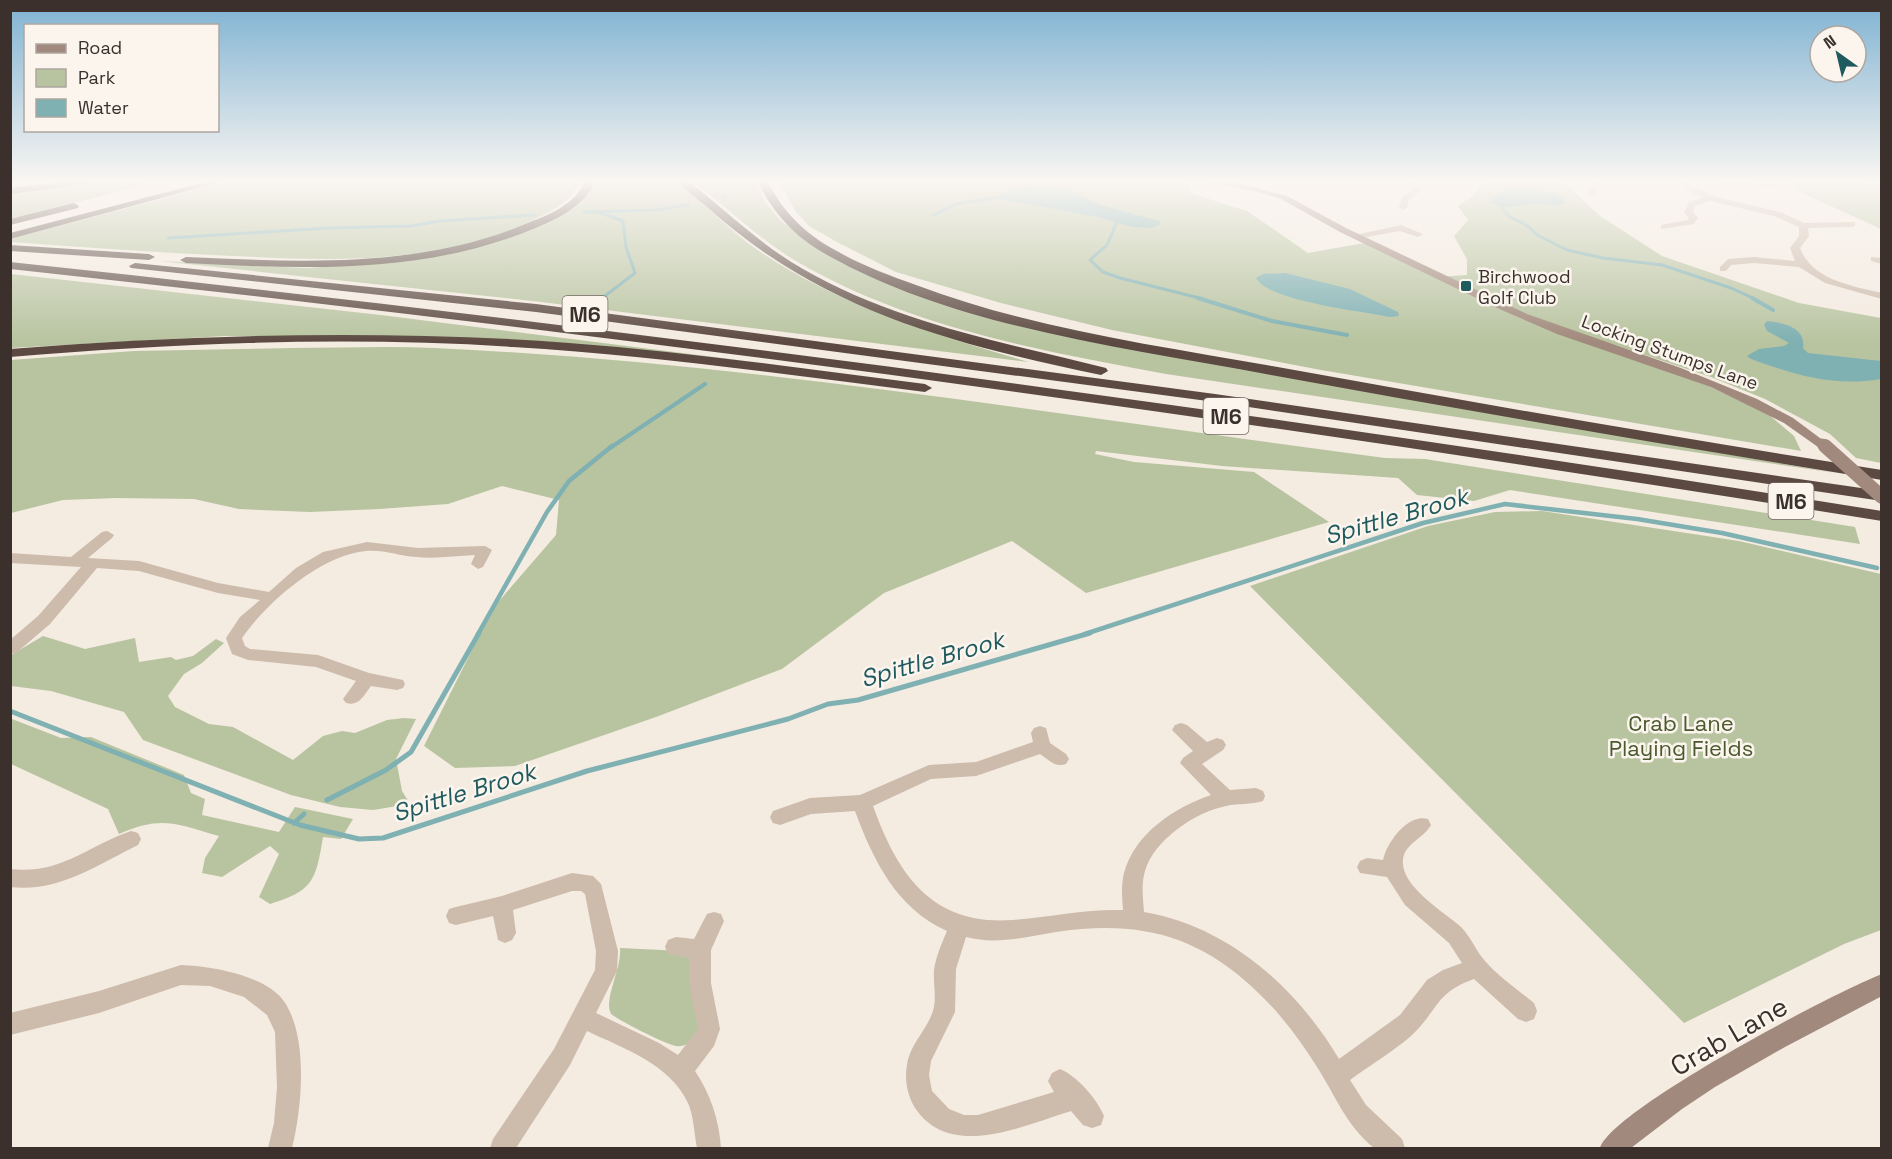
<svg xmlns="http://www.w3.org/2000/svg" width="1892" height="1159" viewBox="0 0 1892 1159" font-family="'Space Grotesk',sans-serif">
<style>
.green{fill:#b8c4a0}
.water{fill:#7fb0b2}
.lines{fill:none;stroke-linecap:round;stroke-linejoin:round}
.stream-far3{stroke:#7fb0b2;stroke-width:3}
.stream-far2{stroke:#7fb0b2;stroke-width:4}
.stream-far1{stroke:#7fb0b2;stroke-width:4.5}
.stream{stroke:#7fb0b2;stroke-width:5}
.street{fill:#cdbbac;fill-rule:evenodd}
.secondary{fill:#a18a7d;fill-rule:evenodd}
.highway{fill:#5c4a42;fill-rule:evenodd}
.secondary-bridge-far1{stroke:#a18a7d;stroke-width:11}
.secondary-bridge{stroke:#a18a7d;stroke-width:14}
.poi-dot{fill:#1f5a5e;stroke:#fbf5ee;stroke-width:2}
.labels{text-anchor:middle;dominant-baseline:central;stroke-width:5;stroke-linejoin:round;paint-order:stroke}
.far-poi-label{font-size:18px;fill:#3b302b;stroke:#fbf5ee;text-anchor:start}
.far-street-label{font-size:18px;fill:#3b302b;stroke:#fbf5ee}
.shield{fill:#fbf5ee;stroke:#756b66;stroke-width:1.5}
.shield-label{font-size:21px;font-weight:bold;fill:#3b302b}
.park-label{font-size:22px;fill:#4a5a2e;stroke:#fbf5ee}
.water-label{font-size:24px;font-style:italic;fill:#1f5a5e;stroke:#fbf5ee}
.near-street-label{font-size:27px;fill:#3b302b;stroke:#fbf5ee}
</style>
<rect width="100%" height="100%" fill="#f4ebe1"/>
<path class="green" d="M101,180h63l-153,39 -1,-28z
M233,180h347c-7,21 -31,33 -51,42 -94,43 -195,39 -296,34 -74,-3 -148,-9 -222,-14l-1,-3z
M596,180h79c29,22 53,50 84,71 81,55 177,84 270,111l-496,-61 -374,-40 148,7 97,-7 107,-25 75,-40z
M691,180h64l10,22 15,18 38,28 173,68 489,95 356,62 -670,-99c-124,-23 -252,-46 -363,-109 -42,-23 -74,-57 -112,-85z
M778,180h406l6,1v12l57,18 61,42 56,-10 73,34 30,-2v-16l-13,-23 14,-16 -10,-14c10,-7 23,-13 24,-26h80l38,36 62,40 137,47 82,15v145l-25,-5 -26,-24 -65,-35 -54,-22 -105,-35 105,45 57,27 26,22 7,15 -480,-81 -209,-40 -111,-27 -105,-31 -59,-30 -28,-16 -13,-14z
M1785,180l86,3 10,3v43l-79,-36z
M11,274l370,41 357,45 -354,-24h-159l-214,12z
M292,348c48,0 96,-2 143,0 319,15 634,69 950,110l40,1 430,68 5,17 -350,-54 -36,11 -57,-6 -19,-17 -176,-12 -126,-15 -1,3 39,8 120,10 75,50 -243,71 -74,-52 -128,52 -102,76 -126,48 -141,49 -60,2 -31,-22 69,-138 63,-73 3,-35 -57,-14 -54,18 -69,5 -69,3 -71,-3 -45,-10 -78,-1 -53,2 -52,13v-153l123,-9z
M1542,511l197,30 142,33v356l-37,14 -160,79 -434,-437 178,-60 67,-14z
M43,636l42,13 50,-11 4,24 32,-5 5,3 17,-4 23,-17 8,4 -22,20 -18,11 -16,22 7,11 34,17 24,3 60,33 30,-24 19,-5 13,2 32,-13 17,-2 12,1 -20,40 6,32 8,13 -37,6 -33,-3 -49,-12 -148,-55 -19,-28 -73,-21 -40,-5v-31z
M12,719l49,19 30,-1 93,38 7,18 14,6 -3,16 77,17 16,-25 58,12 -12,20 -18,-2c-7,42 -9,54 -53,67l-11,-7 20,-43 -9,-8 -48,31 -20,-4 3,-15 14,-22c-43,-12 -57,-21 -100,-2l-11,-25 -97,-45z
M620,948l62,3 9,10 8,65c-1,10 -11,22 -23,20 -11,-2 -56,-25 -65,-32 -8,-15 11,-45 9,-66z"/>
<path class="water" d="M1022,184l36,1 42,20 59,16 2,3 -9,4 -20,-1 -34,-10 -104,-19z
M1524,188c14,1 35,3 42,15 -10,5 -18,1 -29,1 -15,0 -33,9 -47,-2l16,-13z
M1285,273l65,16 48,23 1,4 -9,1c-28,-6 -122,-16 -134,-39l7,-4z
M1767,321c17,2 39,6 36,27l5,5 73,8v18c-48,8 -85,-4 -130,-20l-4,-3 12,-7 25,-3 5,-3 -22,-12 -3,-6z"/>
<g class="lines">
<path class="stream-far3" d="M722,197l4,-1
M1502,208l8,9 18,9 9,9 30,15 36,8 59,7 69,23 24,11
M595,211l28,10 3,26 9,26 -34,26
M584,212l72,-2 32,-5
M933,215l24,-11 37,-6
M1116,224l-9,21 -17,15 13,12 17,6 83,21
M168,238l160,-10 83,-2 29,-5 94,-6"/>
<path class="stream-far2" d="M1198,298l74,23 75,14
M1752,298l21,12
M597,302l6,-4
M610,448l95,-64"/>
<path class="stream-far1" d="M478,634l69,-122 22,-31 43,-35
M1085,634l338,-111 82,-19 132,15 85,14 155,35"/>
<path class="stream" d="M10,711l290,114 59,14 24,-1 204,-67 201,-52 40,-15 30,-4 232,-67
M327,800l59,-30 25,-18 68,-119
M294,823l10,-9"/>
<path class="street" d="M1404,180h8l10,10 -13,10 -2,7 -4,3 -4,-3 3,-10 11,-7z
M1591,180h8l1,4 -6,11h-3l-4,-2 5,-9z
M1676,180h8l9,6 23,11 64,15 24,11 51,-1v4l-3,1 -44,1 1,8 -9,12c12,32 52,38 82,45v6l-57,-16 -26,-16 -45,-4 -23,2 -5,6h-6v-4l8,-8 26,-2 41,4 -5,-13 9,-12v-9l-25,-11 -64,-15 -15,5 -2,6 5,6 -4,6 -33,5v-4l27,-5 1,-2 -5,-6 5,-10 13,-4 -15,-8z
M1688,180l87,4 4,2 -4,2 -83,-6z
M1401,225l22,9 -5,3 -18,-6 -44,8 -5,-3z
M1871,257l11,1v6l-11,-3z
M107,531l7,4 -2,3 -24,20 51,3 79,22 51,9 27,-24 27,-16 44,-10 51,6 67,-2 7,4 -9,17 -5,2 -7,-5 4,-9c-19,1 -40,4 -59,2 -16,-1 -34,-8 -50,-6 -45,4 -99,51 -124,87l3,8 5,3 68,6 51,18 34,7 2,4 -2,4 -6,2 -26,-4c-7,9 -12,21 -25,17l-3,-4 13,-18 -40,-14 -68,-7 -16,-6 -6,-16 14,-21 20,-17 -42,-7 -79,-22 -42,-3 -47,56 -34,29 -6,1v-14l28,-24 43,-49 -71,-4v-10l61,4 31,-25z
M1181,723l6,2 20,17 10,-4 6,2 3,5 -3,5 -21,14 28,26 26,-2 7,3 2,5 -2,5c-13,4 -25,2 -37,5 -31,6 -72,34 -81,65 -4,13 -2,28 -1,41 84,14 153,76 195,147l61,-44 27,-35 16,-10 19,-7 -13,-20 -44,-38 -18,-28 -27,-4 -3,-6 3,-6 7,-3 16,2c4,-18 25,-47 45,-41l3,6c-7,13 -27,19 -28,35 -3,26 41,52 58,67 10,10 15,24 24,34 14,16 33,29 49,42l3,8 -3,8 -8,3 -8,-3 -44,-40c-36,13 -34,26 -57,51 -16,17 -47,35 -67,50l16,25 36,34 3,9h-31c-29,-24 -37,-50 -57,-81 -39,-63 -98,-125 -174,-136 -29,-5 -58,-3 -87,1 -29,5 -60,13 -90,5l-10,32 -1,43 -24,49 -2,14 3,16 17,18 15,6h14l76,-23 -6,-11 4,-8 8,-4c17,7 37,30 44,47l-3,9 -9,3 -9,-3 -12,-14c-46,14 -117,48 -153,1 -10,-13 -14,-31 -11,-47 3,-21 20,-35 26,-54 4,-13 0,-27 1,-41 2,-14 8,-27 13,-39 -50,-22 -74,-71 -92,-120l-44,3 -31,11 -7,-2 -3,-6 3,-6 37,-13 50,-3 69,-30 47,-3 57,-20 -2,-9 3,-5 6,-2 6,2 4,15 16,11 3,5 -3,5c-11,4 -17,-4 -26,-10l-64,22 -45,3 -58,27c25,69 59,120 140,114 37,-3 72,-11 110,-10 -1,-12 -2,-25 1,-37 11,-40 50,-65 87,-78l-31,-32 3,-5 10,-7 -21,-21 3,-5z
M131,831l7,2 3,6 -3,6c-41,20 -80,48 -128,42v-18c51,6 77,-23 121,-38z
M572,873l21,3 8,8 17,67 -1,20 -21,42 63,30 19,12 20,-26 -9,-46v-25l-21,-4 -3,-7 3,-7 8,-3 18,2 13,-25 7,-2 7,2 3,7 -13,29v33l9,46 -6,17 -19,25c16,24 24,49 26,77h-24c-3,-15 -3,-31 -9,-45 -18,-39 -65,-55 -101,-72l-17,34 -54,83h-26l3,-9 61,-90 41,-79 1,-19 -11,-57 -4,-3h-9l-59,19 3,23 -4,7 -7,3 -7,-3 -5,-24 -37,9 -7,-2 -3,-7 3,-7 7,-2 46,-11z
M181,965c29,1 83,10 102,35 26,35 19,109 9,148h-24l6,-25 3,-36 -2,-55 -8,-17 -23,-18 -34,-11 -29,-1 -82,28 -89,22v-22l89,-22z"/>
<path class="secondary" d="M1190,180l45,2 52,14 59,32 181,86 154,54 76,31 36,19 35,26 -2,3h-8l-34,-24 -73,-36 -154,-53 -60,-26 -157,-76 -59,-33 -26,-8z
M1882,974v22l-97,51 -70,40 -33,22 -51,39h-31c12,-39 235,-156 282,-174z"/>
<path class="highway" d="M72,180h24l-5,3 -81,11v-6z
M213,180h15l-218,59v-6z
M586,180h10c-12,27 -37,38 -63,49 -111,46 -230,40 -347,34l-6,-3 6,-3c114,5 231,12 339,-33 24,-9 50,-19 61,-44z
M676,180h11c39,30 72,64 116,89 94,54 199,73 303,99l2,3 -7,4c-148,-31 -279,-64 -394,-168 -10,-9 -22,-17 -31,-27z
M757,180h10c15,31 37,53 68,70 26,15 53,25 81,35 114,43 236,60 356,81 203,37 406,72 610,104v10c-204,-33 -408,-68 -611,-105 -144,-27 -313,-47 -442,-119 -33,-18 -56,-42 -72,-76z
M74,203l5,3 -1,2 -68,17v-6z
M10,245l139,9 6,3 -6,3 -139,-9z
M10,262c627,67 1250,150 1872,249v10c-622,-100 -1245,-185 -1872,-252z
M135,263l401,41 679,90 667,97v10l-667,-99 -679,-90 -405,-44 -2,-2z
M342,335c75,0 151,2 227,8 119,9 237,26 356,41l7,4 -7,4c-137,-17 -274,-37 -412,-45 -167,-11 -336,-4 -503,10v-8c111,-9 221,-14 332,-14z"/>
<path class="secondary-bridge-far1" d="M1822,444l4,4"/>
<path class="secondary-bridge" d="M1825,446l57,51"/>
</g>
<linearGradient id="sky" x2="0" y2="1"><stop stop-color="#7eb2d2"/><stop offset="0.53" stop-color="#faf6f2"/><stop offset="1" stop-color="#faf6f2" stop-opacity="0"/></linearGradient>
<rect width="1892" height="342" fill="url(#sky)"/>
<rect class="poi-dot" x="1460" y="280" width="12" height="12" rx="3"/>
<g class="labels">
<g class="far-poi-label">
<text x="1478" y="276">Birchwood<tspan x="1478" dy="21">Golf Club</tspan></text>
</g>
<g class="far-street-label">
<text transform="translate(1670 352) rotate(20)">Locking Stumps Lane</text>
</g>
<g class="shield">
<rect x="562.5" y="296" width="45" height="36" rx="4.5"/>
<rect x="1203.5" y="398" width="45" height="36" rx="4.5"/>
<rect x="1768.5" y="483" width="45" height="36" rx="4.5"/>
</g>
<g class="shield-label">
<text x="585" y="314">M6</text>
<text x="1226" y="416">M6</text>
<text x="1791" y="501">M6</text>
</g>
<g class="park-label">
<text x="1681" y="723">Crab Lane<tspan x="1681" dy="25">Playing Fields</tspan></text>
</g>
<g class="water-label">
<text transform="translate(1396 516) rotate(-16)">Spittle Brook</text>
<text transform="translate(932 659) rotate(-16)">Spittle Brook</text>
<text transform="translate(464 792) rotate(-17)">Spittle Brook</text>
</g>
<g class="near-street-label">
<text transform="translate(1729 1036) rotate(-30)">Crab Lane</text>
</g>
</g>
<rect width="1892" height="1159" fill="none" stroke="#3b302b" stroke-width="24"/>
<rect x="24" y="24" width="195" height="108" fill="#fbf5ee" stroke="#aea6a0" stroke-width="1.5"/>
<rect x="36" y="44" width="30" height="9" fill="#a18a7d" stroke="#aea6a0" stroke-width="1.5"/>
<text x="78" y="54" font-size="18" fill="#3b302b">Road</text>
<rect x="36" y="69" width="30" height="18" fill="#b8c4a0" stroke="#aea6a0" stroke-width="1.5"/>
<text x="78" y="84" font-size="18" fill="#3b302b">Park</text>
<rect x="36" y="99" width="30" height="18" fill="#7fb0b2" stroke="#aea6a0" stroke-width="1.5"/>
<text x="78" y="114" font-size="18" fill="#3b302b">Water</text>
<g transform="translate(1838 54) rotate(326)"><circle r="28" fill="#fbf5ee" stroke="#aea6a0" stroke-width="1.5"/>
<path d="M0-4.5L10 22L0 15L-10 22Z" fill="#1f5a5e"/>
<text y="-9" font-size="16" font-weight="bold" text-anchor="middle" fill="#3b302b">N</text>
</g>
</svg>
